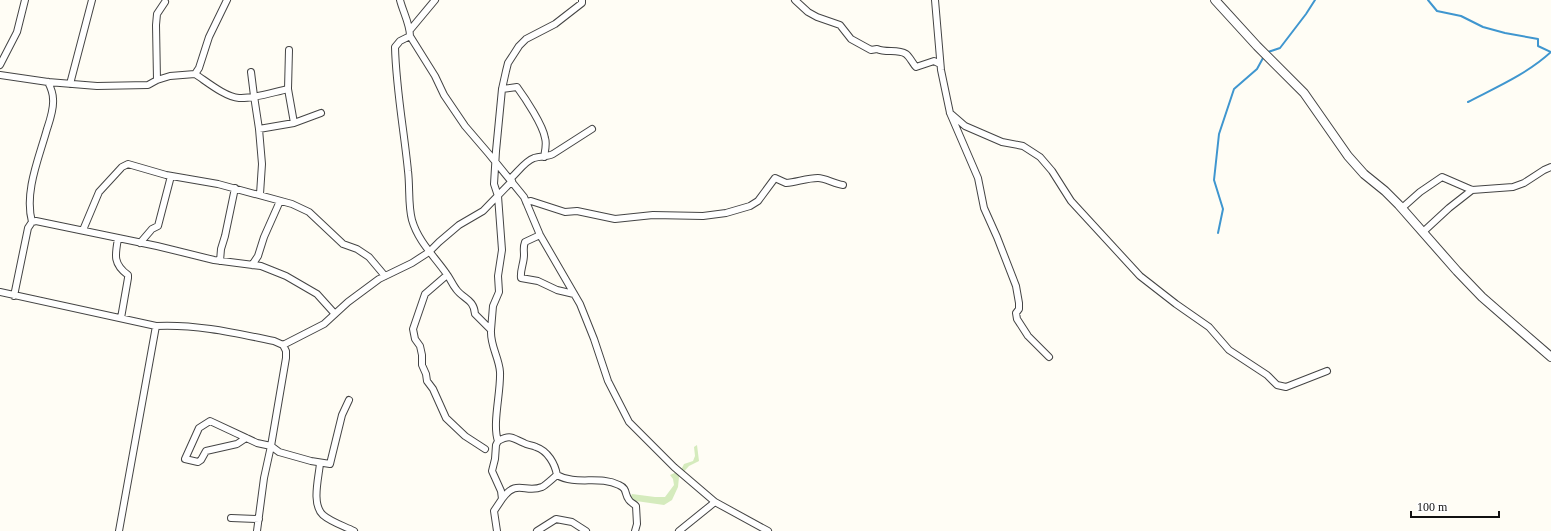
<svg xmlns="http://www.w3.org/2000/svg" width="1551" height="531" viewBox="0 0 1551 531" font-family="'Times New Roman',serif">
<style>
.green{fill:#d5ebbd}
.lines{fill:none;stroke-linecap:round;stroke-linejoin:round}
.stream{stroke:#3f96cf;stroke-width:2}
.minor-casing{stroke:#444;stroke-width:8}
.tertiary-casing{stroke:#444;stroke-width:10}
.minor{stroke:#fff;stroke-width:6}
.tertiary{stroke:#fff;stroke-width:8}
</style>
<rect width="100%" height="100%" fill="#fffdf5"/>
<path class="green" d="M697,445l2,16 -10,5 -10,11 -1,10 -6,13 -8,5 -35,-5 3,-6 23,3h10l9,-12 -1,-6 -3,-4 11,-5 3,-6 9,-3 2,-5 -1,-9z"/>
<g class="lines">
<path class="stream" d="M1428,0l9,11 24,5 22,11 22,6 33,6v7l13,6
M1268,52l12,-4 26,-34 9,-14
M1468,102c29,-15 59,-28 83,-50
M1218,233l5,-24 -9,-29 5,-46 15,-45 23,-20 6,-11"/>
<g class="minor-casing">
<path id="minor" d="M400,0c3,12 10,24 10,36l25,40 9,19 21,31 24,28 35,43 16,38 40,69 14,35 14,42 21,41 45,45 41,35 -36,29
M795,0l13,12 9,5 23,8 11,14 20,11 6,-1c9,4 21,0 29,5 4,3 7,10 10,13l18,-6 6,3
M935,0l6,70 9,43 28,65 6,30 13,29 19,49 3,17v6l-3,4 1,6 11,17 21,21
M410,30l25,-30
M410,36l-10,5 -5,6c1,42 9,83 13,124 2,16 0,34 4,49 6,21 22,36 34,53 4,5 6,11 10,16 7,10 18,10 19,25l16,16c-1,16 8,27 9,42 1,20 -8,52 -2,69l-2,4 -1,14 -3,12 9,20 1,8 -8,12 3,20
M289,50l-1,39 6,34
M0,65l17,-33 8,-32
M251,72l3,24 5,33
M195,74c11,7 30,23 44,24 14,1 35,-6 49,-9
M0,75l48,7 49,4 51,-1 9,-5 13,-4 25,-2 4,-6 10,-31 18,-37
M157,80l-1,-55 1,-11 8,-12
M70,84l22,-84
M502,89l15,-2c8,11 26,38 28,51 2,6 0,13 -1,19
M950,113l15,13 37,16 21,4 17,11 12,14 19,30 69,75 36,28 33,23 20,23 38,25 10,10 9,2 41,-16
M510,179c7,-6 15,-18 24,-21 7,-2 13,-1 19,-4l39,-25
M260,194l2,-30 -3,-35 35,-6 27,-10
M526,202l5,-1 34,11 12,-1 38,8 38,-4 50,1 23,-3 24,-7 8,-5 17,-23 11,5c11,-1 21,-5 32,-5 7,0 17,6 25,7
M1402,208l18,-16 22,-15 30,13 41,-3 11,-4 20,-13 7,-3
M32,222c-8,-30 7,-64 15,-93 3,-9 7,-20 6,-30 0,-6 -2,-11 -5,-17
M83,230l16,-38 23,-25 6,-3 38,11 52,9 74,20 17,8 34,32 14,5 12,8 16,19
M1423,232l26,-24 23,-18
M540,235l-15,7c-2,5 -1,8 -1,13 0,8 -4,15 -3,23l17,3 19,9 17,4
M118,239c-3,16 -5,25 10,36v3l-7,40
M140,243l12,-14 6,-3 13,-50
M220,261l1,-12 4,-13 10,-48
M252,265l6,-9 6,-19 16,-36
M447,275l-22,19 -12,35 2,10 5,7 2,9v10l4,9 1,7 6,8 13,29 19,18 20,13
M0,292l156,34c40,-2 79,7 118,15l9,4 3,6v7l-15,88 -7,32 -7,53
M14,296l14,-68 4,-6 4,-1 121,25 57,14 47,6 25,10 31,18 18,20
M491,330l2,-24 6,-14 -1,-16 4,-26 -4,-54 -4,-12 2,-33 6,-62 4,-18 2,-8 11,-17 7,-7 29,-15 27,-21v-3
M283,345l41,-21 24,-22 31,-23 33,-16 17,-11 10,-10 20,-17 24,-14 29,-30
M246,438l-9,6 -31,7 -5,9 -3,2 -13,-3 14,-31 11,-7 47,22 14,3 8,6 32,9 19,3 12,-49 7,-15
M498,441c13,-7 14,-3 26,2 3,2 8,2 12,4 12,4 19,17 21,28 19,11 42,0 62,10 9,4 5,9 10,15 1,2 5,4 7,6l1,18 -2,7
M320,463c-1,14 -9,41 3,52 8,7 21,11 31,16
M502,499c15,-21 23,-5 40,-12 4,-2 11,-9 15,-12
M715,502l53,29
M231,518l28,1
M119,531l37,-205
M537,531l19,-12 16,3 14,9"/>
</g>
<g class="tertiary-casing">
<path id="tertiary" d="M1215,0l42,46 47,47 44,63 16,18 21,17 14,14 58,66 25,26 69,60"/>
</g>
<use href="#minor" class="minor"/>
<use href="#tertiary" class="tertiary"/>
</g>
<path d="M1411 511v6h88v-6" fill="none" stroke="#111111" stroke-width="2"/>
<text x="1417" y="511" font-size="12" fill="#111111" stroke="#ffffff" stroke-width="3" paint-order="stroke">100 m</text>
</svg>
